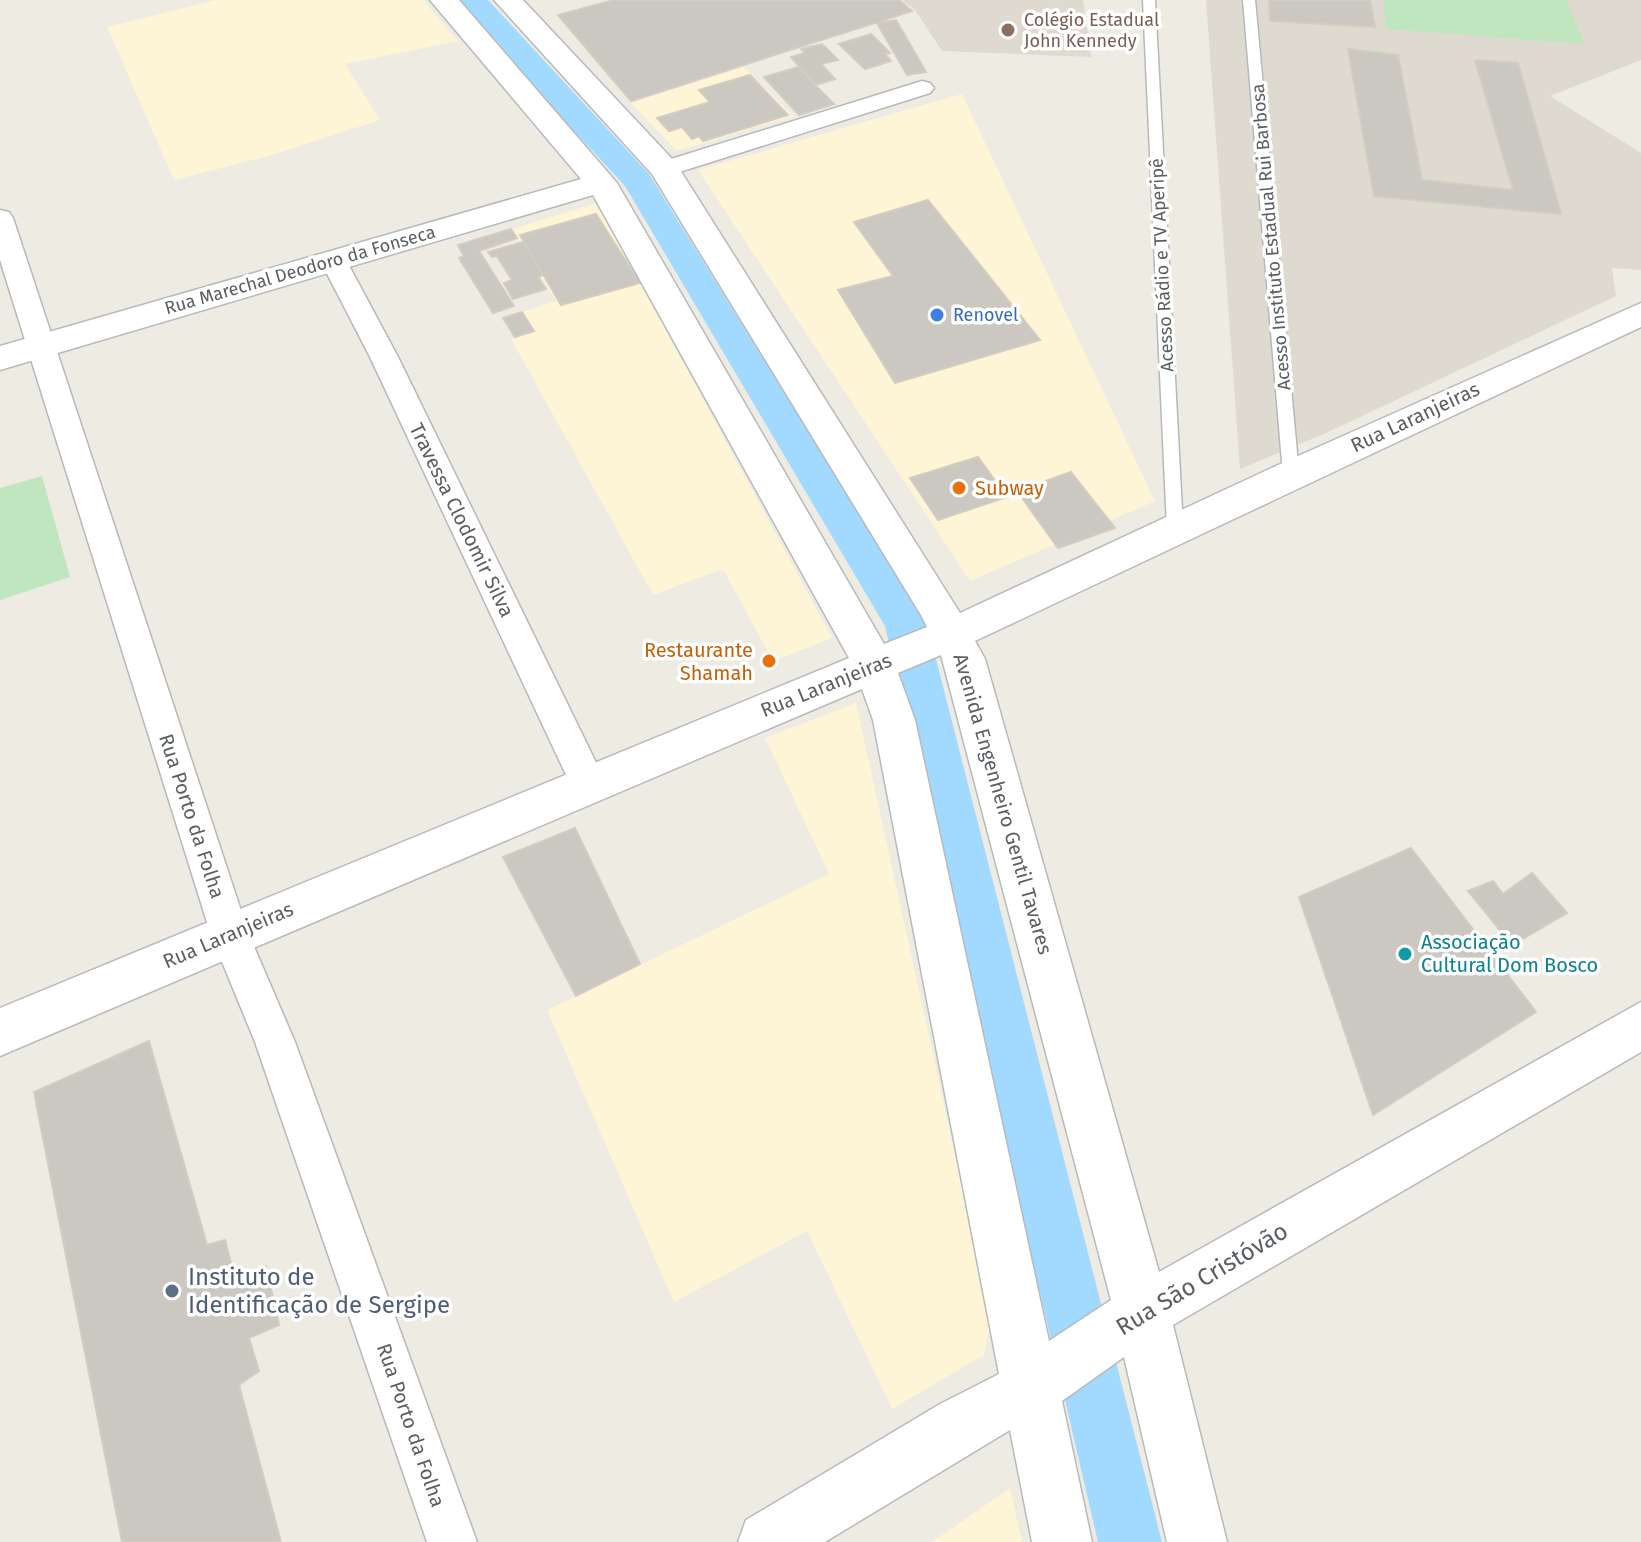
<svg xmlns="http://www.w3.org/2000/svg" width="1641" height="1542" viewBox="0 0 1641 1542" font-family="'Fira Sans',sans-serif">
<style>
.commercial{fill:#fef4d6}
.education{fill:#dedad0}
.green{fill:#bfe6be}
.lines{fill:none;stroke-linecap:round;stroke-linejoin:round}
.canal{fill:#a1d9ff;fill-rule:evenodd}
.building{fill:#cbc7c1;stroke:#d3ccc0;stroke-width:2}
.lane-casing{stroke:#b5b8bd;stroke-width:3}
.street-casing{stroke:#b5b8bd;stroke-width:3}
.secondary-casing{stroke:#b6babf;stroke-width:3}
.lane{fill:#fff;fill-rule:evenodd}
.street{fill:#fff;fill-rule:evenodd}
.secondary{fill:#fff;fill-rule:evenodd}
.education-dot{fill:#8d6e63;stroke:#fff;stroke-width:3}
.shop-dot{fill:#3f7fe0;stroke:#fff;stroke-width:3}
.food-dot{fill:#e8710a;stroke:#fff;stroke-width:3}
.culture-dot{fill:#0f9aa8;stroke:#fff;stroke-width:3}
.service-dot{fill:#5c6f8a;stroke:#fff;stroke-width:3}
.labels{text-anchor:middle;dominant-baseline:central;stroke-width:7;stroke-linejoin:round;paint-order:stroke}
.far-education-label{font-size:18px;fill:#785e54;stroke:#fff;text-anchor:start}
.far-street-label{font-size:18px;fill:#5a5f63;stroke:#fff}
.far-shop-label{font-size:18px;fill:#366cbe;stroke:#fff;text-anchor:start}
.street-label{font-size:20px;fill:#5a5f63;stroke:#fff}
.food-label{font-size:20px;fill:#c56008;stroke:#fff;text-anchor:start}
.culture-label{font-size:20px;fill:#0d838f;stroke:#fff;text-anchor:start}
.near-service-label{font-size:24px;fill:#4e5e75;stroke:#fff;text-anchor:start}
.near-street-label{font-size:24px;fill:#5a5f63;stroke:#fff}
</style>
<rect width="100%" height="100%" fill="#eeebe2"/>
<path class="commercial" d="M215,0h208l35,41 -113,23 35,56 -111,36 -95,24 -67,-153z
M744,67l49,49 -116,35 -46,-48z
M962,94l193,407 -185,80 -272,-411z
M597,203l235,435 -59,23 -50,-92 -70,26 -142,-256 25,-7 -15,-20 35,-11 -44,-72z
M856,703l135,617 -7,35 -92,54 -85,-178 -133,71 -127,-292 282,-136 -64,-136z
M1010,1488l12,54h-90z"/>
<path class="education" d="M902,0h181l8,57 -149,-6 -27,-41z
M1206,0h435v60l-91,36 91,57v117l-29,-2 4,28 -290,137 -86,36z"/>
<path class="green" d="M1383,0h183l19,44 -199,-15z
M42,476l28,101 -70,23v-112z"/>
<g class="lines">
<path class="canal" d="M459,0h29l161,174 278,450 235,918h-64l-213,-916 -260,-440 -124,-134z"/>
</g>
<path class="building" d="M614,0h285l13,11 -281,90 -73,-86z
M1269,0h101l5,27 -105,-6z
M896,20l30,52 -19,3 -30,-52z
M871,34l19,19 -5,1 6,7 -26,8 -26,-25z
M822,44l16,16 -17,4 14,15 -20,6 -24,-28 14,-4 -4,-4z
M1348,49l50,6 24,125 91,10 -38,-130 43,3 43,151 -187,-18z
M799,67l16,18 19,19 -35,11 -35,-38z
M750,75l38,40 -85,26 -4,-5 -7,3 -10,-12 -13,4 -12,-13 53,-16 -11,-12z
M928,200l112,140 -145,43 -57,-93 55,-14 -39,-54z
M596,214l44,69 -79,22 -41,-70z
M511,229l6,9 -38,13 35,55 -21,7 -34,-55 5,-2 -6,-11z
M523,242l20,33 -5,2 8,12 -33,10 -9,-16 8,-3 -15,-24 -5,1 -4,-5z
M522,312l12,19 -19,6 -12,-19z
M978,457l29,40 -69,23 -28,-42z
M1071,472l44,56 -57,20 -41,-57z
M575,828l65,136 -64,32 -73,-139z
M1411,848l125,164 -163,103 -74,-218z
M1532,873l35,40 -55,32 -44,-54 25,-10 10,13z
M149,1041l58,204 18,-5 11,42 30,-16 13,59 -30,13 10,33 -20,14 42,157h-159l-88,-450z"/>
<g class="lines">
<g class="lane-casing">
<path id="lane" d="M1143,0h12l28,529 -8,6 -8,-6z
M1243,0h12l44,474 -8,5 -8,-5z"/>
</g>
<g class="street-casing">
<path id="street" d="M922,81l8,2 4,5 -4,5 -257,81h-18l-4,-5 4,-5z
M0,210l9,2 4,6 236,717 46,107 182,500h-50l-172,-500 -44,-107 -211,-675z
M333,252l9,2 4,6 52,97 208,426 -5,11 -13,4 -13,-4 -205,-437 -50,-97 4,-6z"/>
</g>
<g class="secondary-casing">
<path id="secondary" d="M430,0h29l158,183 267,461 43,-17 -6,-12 -269,-441 -158,-174h29l152,162 285,451 318,-148 363,-162v24l-666,314 10,18 174,613 482,-270v50l-468,273 54,217h-60l-43,-185 -62,44 30,141h-60l-22,-112 -185,112h-87l8,-22 194,-116 59,-30 -126,-654 -11,-31 -862,367v-48l849,-350 -256,-463 -593,175v-24l581,-167zM941,655l170,645 -62,41 -134,-621 -17,-47z"/>
</g>
<use href="#lane" class="lane"/>
<use href="#street" class="street"/>
<use href="#secondary" class="secondary"/>
</g>
<circle class="education-dot" cx="1008" cy="30" r="8"/>
<circle class="shop-dot" cx="937" cy="315" r="8"/>
<g class="food-dot">
<circle cx="959" cy="488" r="8"/>
<circle cx="769" cy="661" r="8"/>
</g>
<circle class="culture-dot" cx="1405" cy="954" r="8"/>
<circle class="service-dot" cx="172" cy="1291" r="8"/>
<g class="labels">
<g class="far-education-label">
<text x="1024" y="20">Colégio Estadual<tspan x="1024" dy="21">John Kennedy</tspan></text>
</g>
<g class="far-street-label">
<text transform="translate(1271 237) rotate(-95)">Acesso Instituto Estadual Rui Barbosa</text>
<text transform="translate(1162 265) rotate(-93)">Acesso Rádio e TV Aperipê</text>
<text transform="translate(300 270) rotate(-16)">Rua Marechal Deodoro da Fonseca</text>
</g>
<g class="far-shop-label">
<text x="953" y="315">Renovel</text>
</g>
<g class="street-label">
<text transform="translate(1415 417) rotate(-25)">Rua Laranjeiras</text>
<text transform="translate(462 520) rotate(64)">Travessa Clodomir Silva</text>
<text transform="translate(826 685) rotate(-22)">Rua Laranjeiras</text>
<text transform="translate(1003 804) rotate(74)">Avenida Engenheiro Gentil Tavares</text>
<text transform="translate(192 816) rotate(72)">Rua Porto da Folha</text>
<text transform="translate(228 935) rotate(-23)">Rua Laranjeiras</text>
<text transform="translate(411 1425) rotate(71)">Rua Porto da Folha</text>
</g>
<g class="food-label">
<text x="975" y="488">Subway</text>
<text x="753" y="650" text-anchor="end">Restaurante<tspan x="753" dy="23">Shamah</tspan></text>
</g>
<g class="culture-label">
<text x="1421" y="942">Associação<tspan x="1421" dy="23">Cultural Dom Bosco</tspan></text>
</g>
<g class="near-service-label">
<text x="188" y="1277">Instituto de<tspan x="188" dy="28">Identificação de Sergipe</tspan></text>
</g>
<g class="near-street-label">
<text transform="translate(1202 1279) rotate(-31)">Rua São Cristóvão</text>
</g>
</g>
</svg>
